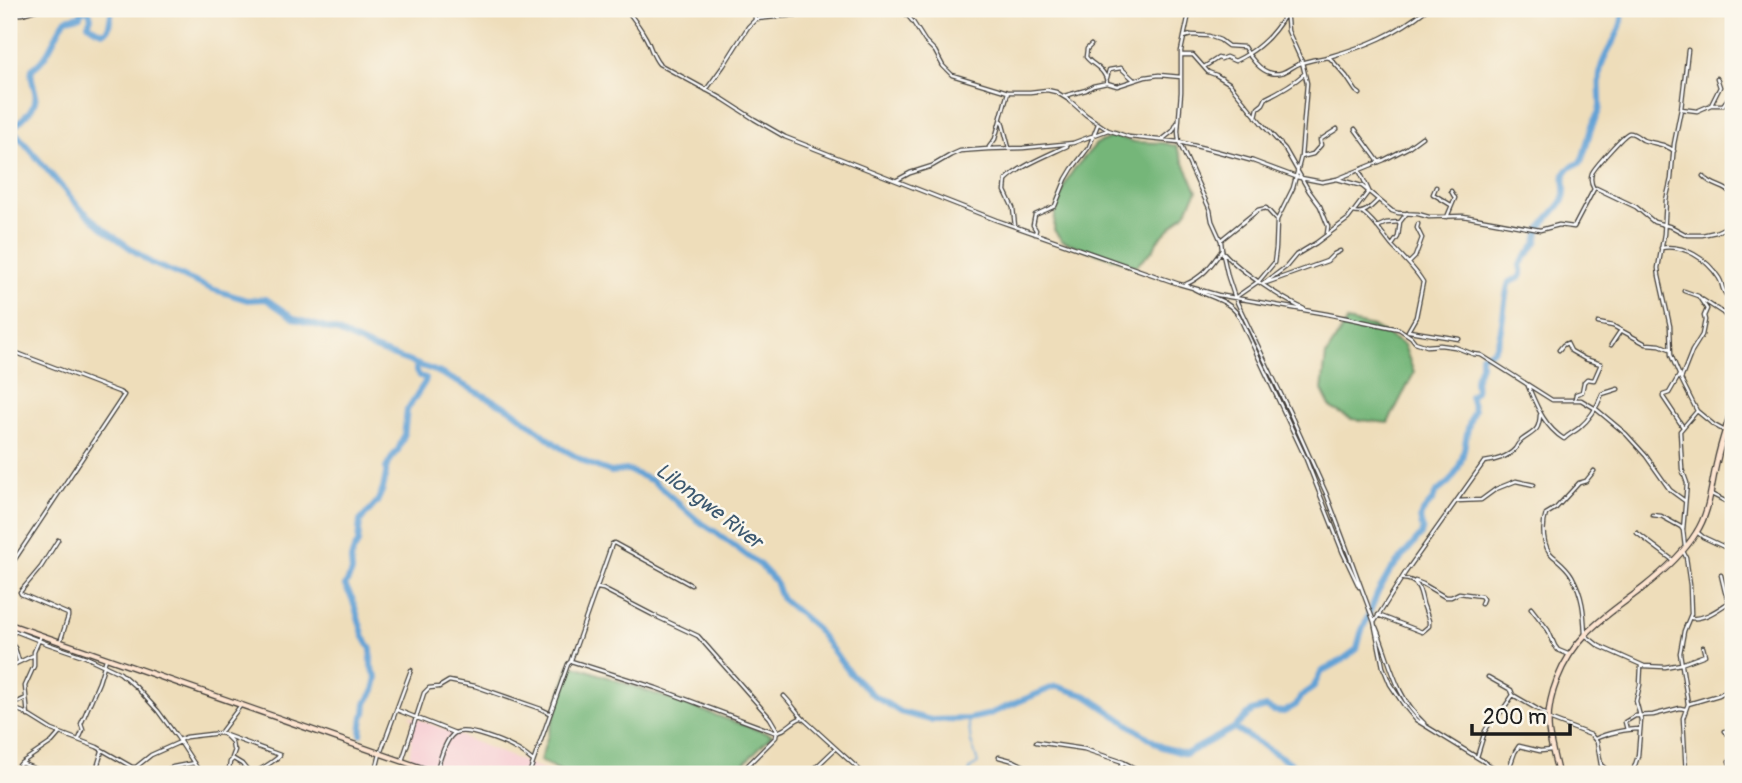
<svg xmlns="http://www.w3.org/2000/svg" width="1742" height="783" viewBox="0 0 1742 783" font-family="Pangolin,sans-serif">
<style>
.built{fill:#f7cfd4}
.forest{fill:#74b679;stroke:#48694a;stroke-width:2}
.lines{fill:none;stroke-linecap:round;stroke-linejoin:round}
.stream{stroke:#63a2d5;stroke-width:2}
.river{stroke:#63a2d5;stroke-width:6}
.street-casing{stroke:#3c3934;stroke-width:5}
.secondary-casing{stroke:#3c3934;stroke-width:7}
.street{stroke:#fff;stroke-width:2.5}
.secondary{stroke:#fde4d0;stroke-width:4.5}
.labels{text-anchor:middle;dominant-baseline:central;stroke-width:5;stroke-linejoin:round;paint-order:stroke}
.water-label{font-size:21px;font-style:italic;fill:#3c586f;stroke:#fbf7ec}
</style>
<rect width="100%" height="100%" fill="#fbf7ec"/>
<filter id="ink" filterUnits="userSpaceOnUse"><feTurbulence type="fractalNoise" baseFrequency=".0143" numOctaves="2"/><feDisplacementMap in="SourceGraphic" scale="14" xChannelSelector="R" yChannelSelector="G"/><feConvolveMatrix kernelMatrix="1 2 1 2 8 2 1 2 1" color-interpolation-filters="sRGB"/></filter>
<filter id="wash" filterUnits="userSpaceOnUse"><feTurbulence type="fractalNoise" baseFrequency=".00686" numOctaves="4" result="noise"/><feDisplacementMap in="SourceGraphic" scale="28" xChannelSelector="R" yChannelSelector="G"/><feGaussianBlur stdDeviation="1.57" result="paint"/><feColorMatrix in="noise" values="0 0 0 0 0 0 0 0 0 0 0 0 0 0 0 0 0 1.4 0 .05"/><feComposite in="paint" operator="in"/></filter>
<g filter="url(#wash)">
<rect width="100%" height="100%" fill="#eeddba"/>
<path class="built" d="M409,715l144,59h-145l5,-54z"/>
<path class="forest" d="M1114,136l21,6 29,1 12,3 21,45 -12,22 -28,28 -3,8 -18,17 -74,-25 -8,-11 1,-16 12,-34 7,-11 22,-25z
M1347,321l26,6 31,18 10,28 -26,50 -37,-4 -20,-11 -9,-18 4,-35z
M570,664l202,71 -39,39h-166l-27,-13z"/>
<g class="lines">
<path class="stream" d="M968,719l3,23 7,21 -8,6 -1,5"/>
<path class="river" d="M9,125l69,81 26,23 47,34 61,26 35,11 19,-1 29,20 41,12 36,17 66,24 74,38 49,38 28,16 22,8 16,-2 26,11 44,39 17,11 46,34 15,16 6,17 33,28 36,47 22,21 28,18 31,8 37,-1 19,-4 69,-29 31,10 75,51 24,7 48,-26 57,35 10,11
M13,128c10,-10 26,-21 22,-37 -2,-8 -5,-15 -3,-22 19,-13 21,-32 34,-50l14,-3 2,-6 7,1 2,7 -3,6c23,18 20,3 24,-15
M1234,728l18,-17 14,-4 8,4 10,1 12,-7 4,-8 13,-9 8,-16 20,-11 16,-12 4,-16 17,-41 12,-21 31,-36 2,-7c-7,-13 1,-17 9,-27 5,-7 0,-4 5,-9 4,-4 9,-6 13,-11 19,-23 12,-46 24,-71l-4,-14 6,-5 -1,-11 6,-15v-10c4,-2 8,-2 11,-4 12,-10 11,-53 17,-69l10,-4 3,-4 -2,-9c5,-8 12,-15 17,-23 2,-5 1,-11 5,-16 5,-8 17,-18 21,-26 8,-15 -10,-28 17,-37 8,-15 7,-28 14,-41 2,-6 5,-8 6,-15 1,-14 -3,-30 2,-43 8,-22 20,-28 21,-55
M361,734l2,-18 2,-3 1,-10 8,-13 3,-12 -6,-12v-17l-7,-12 -12,-39 -7,-12 7,-14 -1,-13 2,-7 5,-9 2,-22 17,-19 6,-13 3,-15v-6l7,-12 5,-6 6,-14 3,-26 18,-28 1,-4 -6,-2 -4,-5v-6"/>
</g>
</g>
<g filter="url(#ink)">
<g class="lines">
<g class="street-casing">
<path id="street" d="M626,9c7,9 14,18 20,29 5,9 6,18 13,26l64,35 31,20 31,18 211,83 183,64 39,11 109,19 72,15 12,8 4,5 12,4 13,-1 15,2 18,7 8,1 71,45h29l15,9 30,25 20,22 24,34 15,11
M754,9l1,10
M902,9l11,13 12,19 10,10 8,15 9,9 56,17h22l17,-2 9,2 13,8 17,15 22,15
M1190,9l-9,42v41l-3,39 1,11 31,68 2,11 9,20 1,9 6,27 7,21 55,115 36,80 21,56 27,73 9,45 7,17 16,24 10,12 88,54
M9,15l13,-1 17,-5
M1184,37l7,-2 18,1 11,4 8,6 16,1c5,9 16,24 27,26 13,3 19,-6 30,-10 9,-3 18,-4 27,-6 39,-11 68,-23 99,-48
M1091,45l-4,4 -1,8c7,9 20,12 21,26
M1688,50l-7,59 -7,35 -3,35 -5,21 -2,34 -6,34 1,8 11,50 1,29 10,24 16,32 17,14 11,6
M1182,55h11l15,17 8,3 13,8 34,42 22,24 24,42 11,15 8,20 -1,8
M1326,57l4,1 16,18 10,15 4,3
M1204,67l14,-9 3,1 5,-2 9,4c22,-10 39,-26 51,-48
M1107,78l2,-8 12,-2 13,12
M706,90l18,-25 24,-38 8,-8 100,-10
M1064,96l22,-6 7,-4 14,-3 10,3 28,-9 14,-2 22,2
M1711,105l9,-18 -3,-9
M1681,109l16,2 14,-6h12l10,-13
M1256,117l2,-9 5,-4 3,-6c14,-7 27,-14 38,-24
M1002,121l7,27
M1355,129l24,33
M1163,139l10,-8 4,-8
M989,147l6,-8 13,-47
M1301,157l12,-3 8,-9 -1,-5 17,-11
M1703,176c11,12 22,9 30,19
M1337,179l25,7 30,25 6,2 20,1 11,3 34,-1 77,14 19,-5 15,2 20,-38 2,-1 40,19 18,15 18,5 15,8h15l14,-3 17,-8
M897,180l13,-7 22,-7 19,-11 9,-4 28,-2 35,-1 50,-5 35,-13 21,7 50,5 37,9 37,10 43,16 26,5 15,-3 47,-19 23,-12 15,-11
M1436,187l-3,7 18,11
M1594,189c-3,-5 -4,-10 -2,-16 3,-6 32,-39 37,-40 5,-1 10,5 14,7 11,4 22,3 31,11
M1354,212c10,3 17,-5 24,-12
M1362,212c13,9 21,23 31,35 11,11 22,22 30,35l-7,35 -8,14
M1447,217l8,-19 -4,-7
M1015,226l-2,-18 -8,-17 1,-11c14,-14 42,-25 61,-34
M1377,227l9,-4 14,-1
M1035,234l1,-4 -3,-5 2,-10 20,-9 11,-27 6,-10 17,-22 9,-23
M1222,239l36,-29 8,-2 11,12
M1393,244l5,-7 2,-15 7,-9
M1661,248c23,-4 46,11 58,30 3,5 2,5 4,11 2,6 6,9 10,13
M1224,253c17,19 57,45 80,56
M1409,263l6,-6 7,-19 -5,-10 1,-4
M1266,283l61,-22 7,-7 6,-3
M1263,284l23,-17 10,-12 20,-12 32,-24 21,-28 -9,-19
M1184,285c18,-7 27,-19 38,-35
M1194,289c16,9 34,10 45,27l67,143 37,94 16,34
M1684,291l14,5
M1236,297l23,-16 15,-18 2,-15 1,-28 16,-32 8,-31 6,-74 -5,-21 -14,-31 -2,-22
M1703,300l20,13 10,11
M1598,323l15,3 33,18 14,1 10,4
M1409,331l50,8
M1611,345l8,-12 2,-2
M9,350l110,42 5,3 -115,173
M1559,350l4,-5 4,-2 4,8 14,8 16,5 -7,16 -7,-1 -3,3 -2,10 -6,2 -1,5
M1680,374l-11,19 -6,2v2l20,30
M1681,379l11,-28 10,-16 3,-15 -1,-4 3,-7 -8,-12
M1528,386c9,21 16,40 36,53 5,-5 10,-7 15,-11 11,-9 18,-20 23,-34l16,-5
M1594,471l-8,10 -7,2 -23,25 -10,6c-4,12 -4,33 7,42 7,6 14,11 19,20 11,20 12,36 13,59l14,11 45,20 21,1 16,-3 24,-9 -2,-8
M1711,494l22,11
M1456,501l25,-1 15,-11 20,-8 18,4
M1652,515l9,1 20,11 2,3
M1697,532l6,5 30,14
M1637,533l37,28
M58,540l-17,27 -21,25 1,2 47,20v3l-8,25
M1685,547l-2,-17 4,-47 -5,-14 -2,-38 17,-20
M1683,551l3,6 4,28 1,29 -7,17 -4,22 8,51 -5,14 3,56
M1415,581l8,3 22,13h6l8,-4 22,3 2,3 -2,5
M597,588l6,1 50,26 45,21 72,82 7,12 -1,7 -37,37
M1531,608l17,22 7,16 3,4 12,5
M1378,615l44,17 7,-6v-5c-2,-6 -4,-12 -6,-17 -3,-14 -4,-24 -20,-25
M1691,618c13,2 26,-8 37,-15l1,-2 -4,-9 -4,-17
M1375,621l30,-48 79,-111c10,-1 24,-5 31,-13 3,-4 2,-5 7,-9 12,-9 17,-8 18,-25
M1376,627c14,33 19,70 48,96
M9,639l6,-8 33,13 38,13 34,16 16,14 22,24 19,26 24,37
M9,641l6,7 4,13
M571,660l41,-116 2,-1 77,42
M9,667l25,-12
M1488,677l23,13 2,5
M784,696c8,8 16,21 23,26l57,52
M1688,704l31,-9 14,-8
M10,706l16,-8
M9,707l14,5 29,18 45,17 35,20h4l15,-12 29,-13
M397,710l58,23
M28,716l-3,-30 9,-20v-14l7,-17
M1549,719l42,16 6,7 4,23 5,4 1,5
M1627,730l-2,-8 10,-6 18,-1 27,-7 5,1
M1725,731l8,10
M220,733l21,-28
M79,739l4,-9 -2,-6 18,-42 7,-23
M1595,739c12,-6 32,-10 45,-10
M179,740l7,-3 34,-4 60,22c-5,6 -23,17 -30,19l-8,-10 -10,-6 3,-8 -2,-1 -1,-7 -8,-8
M1036,742l48,7 39,13 23,12
M999,757l15,4 26,13
M1477,757l8,-26 5,-8 11,-11 12,-17 36,21
M402,761l22,-68 5,-5 10,-1 10,-6 26,5 66,23 8,4
M1729,761l4,13
M21,763l27,11
M135,768l9,6
M436,773c3,-10 9,-35 19,-40 12,-6 48,9 59,15 7,3 13,8 19,13
M12,774l9,-11 31,-21 7,-8
M95,774l7,-23
M158,774l15,-7 21,-4
M219,774l10,-5 1,-7 3,-3
M375,774l5,-20 31,-84
M529,774l39,-110 3,-3 85,27 118,44c12,0 17,-11 27,-14
M809,774l25,-24
M1118,774l5,-12
M1507,774l8,-22 4,-6 21,5 12,-1
M1632,774l6,-18 3,-36 -5,-19 4,-16 1,-19"/>
</g>
<g class="secondary-casing">
<path id="secondary" d="M9,624l430,150
M1558,774c-3,-14 -7,-28 -9,-42 -4,-34 13,-73 37,-98 17,-18 39,-32 58,-47 20,-16 39,-33 52,-54 14,-21 15,-48 21,-72 4,-19 11,-38 16,-57"/>
</g>
<use href="#street" class="street"/>
<use href="#secondary" class="secondary"/>
</g>
</g>
<g class="labels">
<g class="water-label">
<text transform="translate(709 506) rotate(37)">Lilongwe River</text>
</g>
</g>
<rect width="1742" height="783" fill="none" stroke="#fbf7ec" stroke-width="35"/>
<path d="M1472 724v10h98v-10" fill="none" stroke="#1c1c1c" stroke-width="3.5"/>
<text x="1483" y="724" font-size="21" fill="#1c1c1c" stroke="#fbf7ec" stroke-width="5" paint-order="stroke">200 m</text>
</svg>
